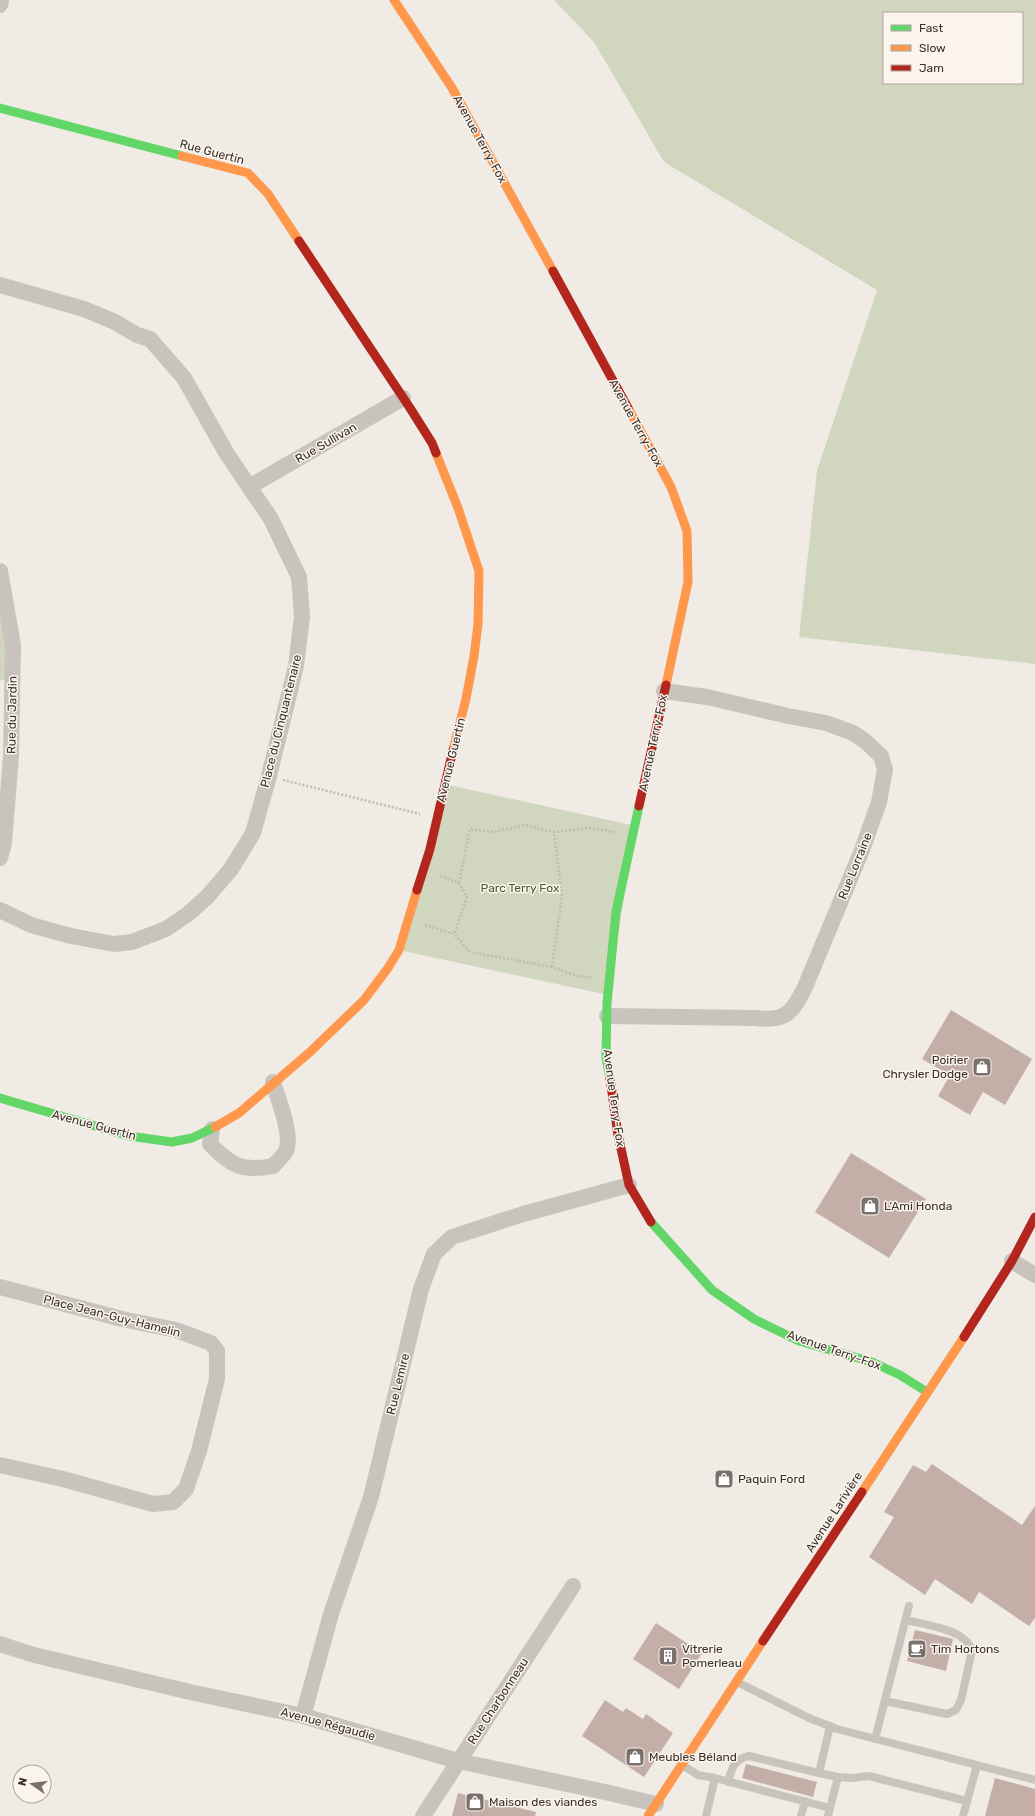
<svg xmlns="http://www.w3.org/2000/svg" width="1035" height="1816" viewBox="0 0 1035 1816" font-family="Rubik,sans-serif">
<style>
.green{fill:#d1d6bf;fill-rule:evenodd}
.building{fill:#c3afa7}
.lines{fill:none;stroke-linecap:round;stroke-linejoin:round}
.path{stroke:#c2bbb6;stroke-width:2.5;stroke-dasharray:2 2;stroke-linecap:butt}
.lane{stroke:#c9c3be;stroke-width:8}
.street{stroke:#c9c3be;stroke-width:16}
.fast{stroke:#63d668;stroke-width:9}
.slow{stroke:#ff974d;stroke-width:9}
.jam{stroke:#b3261e;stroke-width:9}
.labels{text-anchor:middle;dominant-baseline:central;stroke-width:3;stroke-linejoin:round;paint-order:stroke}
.street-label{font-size:12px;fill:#3b302b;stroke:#fbf5ee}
.park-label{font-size:12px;fill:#4a5a2e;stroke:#fbf5ee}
.poi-label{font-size:12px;fill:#3b302b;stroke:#fbf5ee;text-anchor:start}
</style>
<rect width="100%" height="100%" fill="#f0ebe5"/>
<path class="green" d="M554,0h481v664l-236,-27 18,-166 60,-181 -213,-128 -70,-120zM884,13h138v70h-138z
M0,571l12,109h-12z
M444,784l192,42 -28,169 -209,-45z"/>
<path class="building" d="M951,1010l81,49 -27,46 -22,-13 -13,23 -32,-19 12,-21 -28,-16z
M851,1153l75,46 -37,59 -74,-46z
M932,1464l90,61 13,-19v112l-6,8 -50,-34 -7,12 -37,-25 -10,16 -56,-38 25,-40 -10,-5 29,-47 13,7z
M656,1623l46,30 -23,36 -46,-30z
M915,1630l38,9 -7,32 -39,-10z
M605,1700l18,12 3,-4 17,11 3,-5 27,19 -29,44 -62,-41z
M746,1764l71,18 -4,15 -71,-19z
M995,1778l40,11v27h-50z
M458,1793l78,19 -1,4h-83z"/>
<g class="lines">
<path class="path" d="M283,780l137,34
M440,876l19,7 8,14 -13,37
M459,883l11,-54 24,3 30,-7 30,7 36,-4 25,4
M425,925l29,9 16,18 82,15 25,9 16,2
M552,967l10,-70 -8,-65"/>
<path class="lane" d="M737,1682l72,36 28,11 198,51
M885,1701l62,13 9,-4 5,-10 11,-49c-6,-22 -46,-26 -66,-31
M830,1726l-11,47 19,4 -8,31
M875,1739l34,-133
M682,1765l16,10 17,3 -9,38
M838,1777l14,1 17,-2 98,25
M715,1778l115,30 -2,8
M728,1782c4,-14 6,-23 21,-26l70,17
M801,1816l4,-15
M963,1816l14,-51"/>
<path class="street" d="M0,5l1,-5
M0,285l84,24 31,13 22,13 13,4 34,39 43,76 44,65 28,58 3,40 -6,49 -27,110 -16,57 -22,36 -24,28 -19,17 -22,15 -34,13 -18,2 -43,-8 -40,-11 -31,-15
M249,487l154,-89
M0,571l13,74 -2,111 -7,87 -4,15
M607,1016l148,2c31,4 37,-5 50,-31l57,-137 17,-48 6,-32 -4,-14 -16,-15 -12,-8 -27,-10 -38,-7 -81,-19 -43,-6
M212,1129l-2,15c21,22 33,28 63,22 5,-5 10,-10 13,-15 7,-16 -8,-52 -13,-69
M1012,1261l23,14
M0,1287l122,32 54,11 35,13 6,8v28l-18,72 -13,38 -13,13 -20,2 -90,-25 -63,-14
M0,1644l34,11 156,37 113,24 155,45 147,31 51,12
M303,1716l28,-102 40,-117 50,-208 13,-35 18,-17 68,-22 109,-30
M423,1816l150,-230"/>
<path class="fast" d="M0,108l182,48
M610,1078l-4,-20 1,-55 9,-91 23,-106
M0,1098l129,38 43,6 20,-4 23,-11
M651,1222l61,68 42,29 45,22 73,21 28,13 27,17"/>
<path class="slow" d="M394,0l58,88 101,183
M182,156l66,17 20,21 31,47
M628,408l43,79 16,44 1,51 -22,103
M436,453l22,55 21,63 -1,53 -4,32 -8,43 -13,51
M215,1127l24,-14 71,-61 54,-52 24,-32 11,-18 18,-60
M862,1492l102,-155
M648,1816l115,-175"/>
<path class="jam" d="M299,241l111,167 22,35 4,10
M553,271l75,137
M639,806l27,-121
M417,890l13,-41 23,-99
M610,1078l8,57 11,50 22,37
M964,1337l48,-76 23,-44
M763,1641l99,-149"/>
</g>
<defs>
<g id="shop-square" transform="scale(1)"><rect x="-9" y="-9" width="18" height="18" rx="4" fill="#7a716c" stroke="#fbf5ee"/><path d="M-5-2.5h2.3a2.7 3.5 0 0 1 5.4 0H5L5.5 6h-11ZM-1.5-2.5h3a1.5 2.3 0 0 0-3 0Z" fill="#fff"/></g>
<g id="cafe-square" transform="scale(1)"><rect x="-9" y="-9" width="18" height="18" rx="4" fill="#7a716c" stroke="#fbf5ee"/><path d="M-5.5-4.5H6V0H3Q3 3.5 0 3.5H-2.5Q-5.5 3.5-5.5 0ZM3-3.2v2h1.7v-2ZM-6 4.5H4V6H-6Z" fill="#fff"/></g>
<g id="building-square" transform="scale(1)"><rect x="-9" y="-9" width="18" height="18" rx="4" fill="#7a716c" stroke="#fbf5ee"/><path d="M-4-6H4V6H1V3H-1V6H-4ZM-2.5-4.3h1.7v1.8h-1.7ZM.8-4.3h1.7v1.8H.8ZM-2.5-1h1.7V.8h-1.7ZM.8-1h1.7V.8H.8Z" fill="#fff"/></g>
</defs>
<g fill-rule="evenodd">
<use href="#shop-square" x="982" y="1067"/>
<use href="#shop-square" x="870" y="1206"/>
<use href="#shop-square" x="724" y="1479"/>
<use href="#cafe-square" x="917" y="1649"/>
<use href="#building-square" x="668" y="1656"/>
<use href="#shop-square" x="635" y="1757"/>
<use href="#shop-square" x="475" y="1802"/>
</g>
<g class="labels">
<g class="street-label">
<text transform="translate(480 139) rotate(61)">Avenue Terry-Fox</text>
<text transform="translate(212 152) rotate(15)">Rue Guertin</text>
<text transform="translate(636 423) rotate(61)">Avenue Terry-Fox</text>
<text transform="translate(326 443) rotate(-30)">Rue Sullivan</text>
<text transform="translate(12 715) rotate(-89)">Rue du Jardin</text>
<text transform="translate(281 721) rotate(-76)">Place du Cinquantenaire</text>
<text transform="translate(653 743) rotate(-78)">Avenue Terry-Fox</text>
<text transform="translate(451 760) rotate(-76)">Avenue Guertin</text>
<text transform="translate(855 866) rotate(-68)">Rue Lorraine</text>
<text transform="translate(614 1098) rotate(82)">Avenue Terry-Fox</text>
<text transform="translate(94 1125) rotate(15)">Avenue Guertin</text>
<text transform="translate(112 1316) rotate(14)">Place Jean-Guy-Hamelin</text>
<text transform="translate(834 1350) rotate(19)">Avenue Terry-Fox</text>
<text transform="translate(398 1384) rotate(-76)">Rue Lemire</text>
<text transform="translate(834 1512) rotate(-57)">Avenue Larivière</text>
<text transform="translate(498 1701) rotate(-57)">Rue Charbonneau</text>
<text transform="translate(328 1724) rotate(15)">Avenue Régaudie</text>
</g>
<g class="park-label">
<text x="520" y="888">Parc Terry Fox</text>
</g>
<g class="poi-label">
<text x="968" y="1060" text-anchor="end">Poirier<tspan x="968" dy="14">Chrysler Dodge</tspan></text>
<text x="884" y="1206">L'Ami Honda</text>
<text x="738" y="1479">Paquin Ford</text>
<text x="682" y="1649">Vitrerie<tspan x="682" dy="14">Pomerleau</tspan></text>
<text x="931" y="1649">Tim Hortons</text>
<text x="649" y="1757">Meubles Béland</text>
<text x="489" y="1802">Maison des viandes</text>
</g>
</g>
<rect x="883" y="12" width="140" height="72" fill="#fbf5ee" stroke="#aea6a0"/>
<rect x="891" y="25" width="20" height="6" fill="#63d668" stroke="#aea6a0"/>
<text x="919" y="32" font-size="12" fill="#3b302b">Fast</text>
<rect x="891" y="45" width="20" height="6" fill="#ff974d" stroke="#aea6a0"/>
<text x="919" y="52" font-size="12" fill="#3b302b">Slow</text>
<rect x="891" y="65" width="20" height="6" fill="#b3261e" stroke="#aea6a0"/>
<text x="919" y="72" font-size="12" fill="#3b302b">Jam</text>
<g transform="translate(32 1784) rotate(284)"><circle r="19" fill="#fbf5ee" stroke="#aea6a0"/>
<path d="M0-3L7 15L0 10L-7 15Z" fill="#7a716c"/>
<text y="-6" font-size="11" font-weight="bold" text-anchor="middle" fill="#3b302b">N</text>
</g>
</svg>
